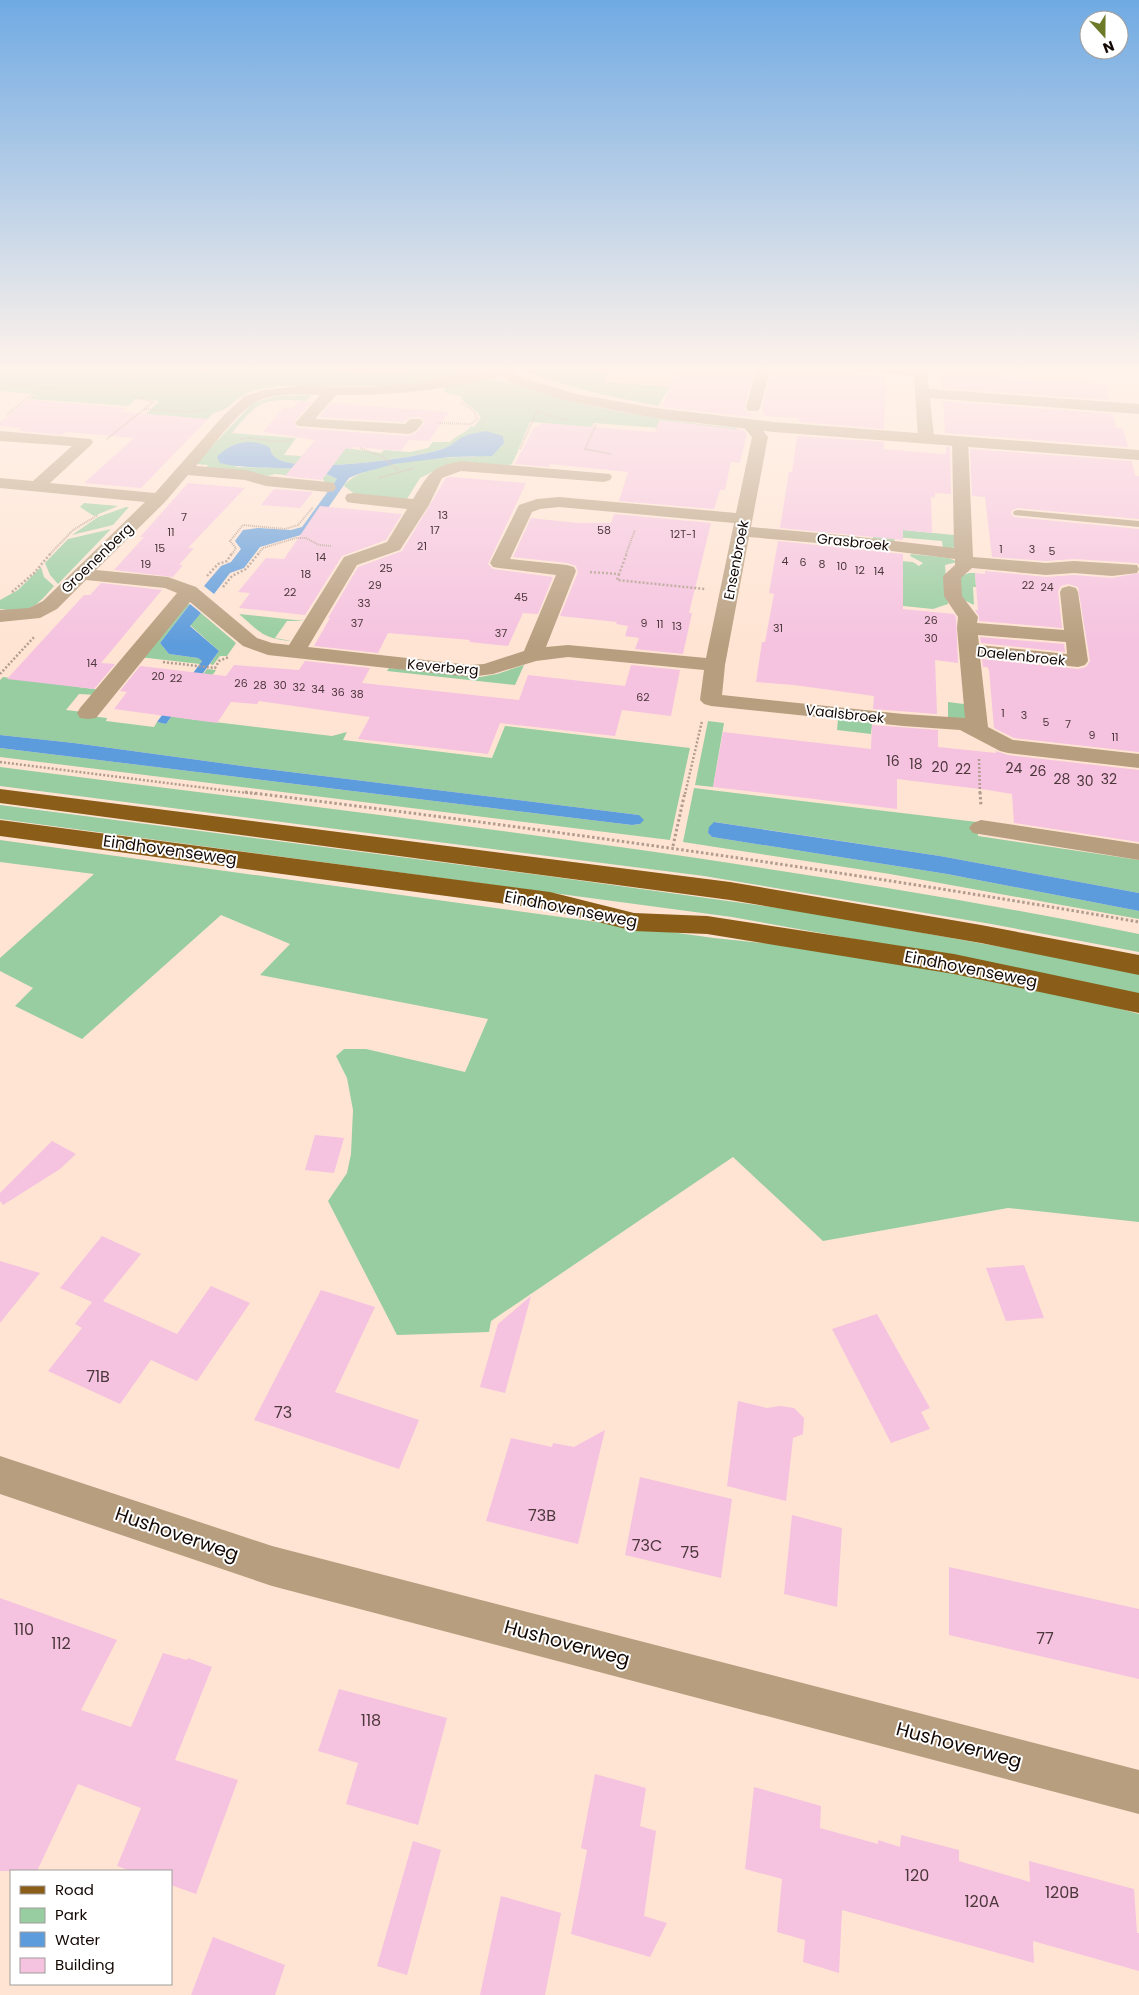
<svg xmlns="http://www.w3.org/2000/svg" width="1139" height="1995" viewBox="0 0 1139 1995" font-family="Poppins,sans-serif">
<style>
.built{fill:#f7d7c3}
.green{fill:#97cda0}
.water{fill:#5c9bdc}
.building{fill:#f5c2e0}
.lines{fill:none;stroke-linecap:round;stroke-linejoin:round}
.path-far2{stroke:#b19c8f;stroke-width:2;stroke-dasharray:1 1;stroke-linecap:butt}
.path-far1{stroke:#b19c8f;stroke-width:2.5;stroke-dasharray:2 2;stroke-linecap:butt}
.path{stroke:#b19c8f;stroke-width:3;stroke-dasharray:2.5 2.5;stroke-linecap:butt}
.service{fill:#b79e7f;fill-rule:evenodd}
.minor{fill:#b79e7f;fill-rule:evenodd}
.tertiary{fill:#b79e7f;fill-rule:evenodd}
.primary{fill:#8a5e19;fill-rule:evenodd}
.labels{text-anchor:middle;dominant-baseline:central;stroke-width:4;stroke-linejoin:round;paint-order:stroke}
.far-number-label{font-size:11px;fill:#4c373b}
.far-street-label{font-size:14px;fill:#140904;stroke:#fff}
.number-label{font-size:14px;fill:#4c373b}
.street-label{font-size:16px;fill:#140904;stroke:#fff}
.near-number-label{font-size:16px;fill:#4c373b}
.near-street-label{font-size:19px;fill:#140904;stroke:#fff}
</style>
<rect width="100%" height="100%" fill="#ffe4d3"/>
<path class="built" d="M588,367h88l-6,20 -66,-5 1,-3 -18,-10z"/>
<path class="green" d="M0,367h168l38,3 2,-2 15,-1h70l100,6 26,-6 59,1 -5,5 -8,2 -67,11h-118c-12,2 -25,3 -36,9 -15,8 -12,14 -31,18l-5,6 -62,-5 13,-13 -23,-2 -8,7 -99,-7 6,-5 -35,-3z
M515,367h73l-1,2 22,2 -5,11 66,5 -12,19c-49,-10 -97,-19 -143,-39z
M481,380c28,-2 68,17 97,23 53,12 106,20 159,25l-2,6 -141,-11 -2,4 -62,-5c-7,15 -11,28 -18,42l-7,2h-61l-24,12 -13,21 -51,-4 -12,-9c17,-25 101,-30 131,-29l-9,-22c-6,4 -12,9 -19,12 -24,11 -158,30 -174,8 -2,-2 -2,-5 -3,-7l-35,19c28,1 79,-1 102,12l-4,6 -7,-1 -3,-5 -48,-5 -8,2 -61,-8 2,-3 -13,-1 58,-61 24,-7 34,-1 -5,6c-44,-3 -47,0 -74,32l64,5 -12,17 17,1 -1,3 46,-11 35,5 3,-3 26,2 18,-4 5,-6h17c6,-7 15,-8 21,-16l3,1 7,-9c-7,-14 -17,-11 -20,-22l-15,-3 -3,-5z
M84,503l34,3 -24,10 -14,-9z
M126,507h3l-16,18 -41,10 26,-18z
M873,527l81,8 1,12 -6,2h-6l-1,-8 -47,-4 -1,7 -21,-4z
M111,529l-53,55 -8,-9 -5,-12 23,-24z
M911,554l38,4 9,4 -13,3 3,39 -15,5 -30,-3 -2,-45 12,1 6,4 4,-3 -13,-7z
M41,567l3,10 10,9c-19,22 -24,27 -54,23v-9l18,-10z
M969,573h6l1,14h-3l1,18 -14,-7 -1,-21z
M190,604l-30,39 9,11 29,4 4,2 -2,4 -61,-7 42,-52z
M201,613l35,30 -9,13h-7l-7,9 -3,-1 9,-13 -29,-26z
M239,614l65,7h-17l-12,17 16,3c-29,-3 -31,-9 -52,-27z
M524,665l-9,20 -128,-14 2,-3 91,9 17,-3z
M207,669l9,1 -34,48 150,18 15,-4 -4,8 149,18 13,-32 185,22 -20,92 -670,-83v-9l632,77 8,-1 -1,-9 -389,-48 -176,-24 -74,-8v-55l3,-3 98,13 -4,5 -18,-1 -13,16 17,2 -1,3 25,3 -1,3 48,6 3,-5 9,2z
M948,702l16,2 5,13 -5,3 -16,-2z
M838,719l34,4 -1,11 -34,-4z
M708,721l16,2 -11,64 -18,-2z
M0,767c380,49 763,91 1139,167v18l-148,-28 -287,-48 -704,-90z
M694,788l283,34 1,14 161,24v33l-199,-37 -225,-34 -7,11 4,4 235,37 192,37v8l-249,-45 -207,-32z
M0,805l547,71 260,36 267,48 65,14v20l-173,-35 -234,-42 -732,-98z
M0,840l714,98 117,12 215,38 93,26v208l-131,-14 -185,33 -90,-84 -242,164 -2,11 -92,3 -69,-134 19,-28 4,-19 2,-44 -6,-32 -11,-22 8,-7h22l99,23 23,-53 -228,-44 30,-31 -69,-29 -139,124 -67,-33 18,-18 -33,-17v-13l94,-84 -94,-12z"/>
<path class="water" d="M486,431l17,5 1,7 -12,13 -42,1 -56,7 -33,9 -12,5 -38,54 -51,15 -16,21 -14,5 -16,21 -10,-8 17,-20 10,-4 10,-13 -6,-8 8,-11 15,-2 33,2 11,-3 35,-48c-28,-17 -83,-7 -117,-16l-3,-6c14,-15 35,-20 53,-9 1,2 1,5 3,7 16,22 151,3 174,-8 7,-3 13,-10 20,-12 6,-2 13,-3 19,-4z
M190,604l11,9 -11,13 29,25 -53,73 -9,-2 45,-61 -4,-3 -29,-4 -9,-11z
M0,735l74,8 176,24 389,48 5,5 -4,4 -8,1 -632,-77z
M714,822l226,34 199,37v18l-192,-37 -235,-37 -4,-4 1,-6z"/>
<path class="building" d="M677,367l78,1 -11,40 2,4 6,1 -1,4 -88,-10z
M941,367h60l2,10 102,7 4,16 -167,-12z
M772,369l114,7 -2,53 -85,-7v-4l-34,-2 -3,-7z
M28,400l98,8 -5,4 87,7 -67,69 -57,-5 50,-45 -68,-6 -4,3 -43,-4 3,-3 -22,-2v-4z
M299,401l13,1 -18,20 4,6 111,8 9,-5 7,-9 -5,-5h-10l-6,5 -85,-5 12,-14 118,9 -20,29 -20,-1 -8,11 -47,-4 -2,2 -6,-1 -24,32 -37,-4 30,-36 -52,-8 21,-25 9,1z
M943,401l170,13 3,14h7l5,19 -183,-14z
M659,420l85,10 3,4 -7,29 -9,-1 -6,28h-5l-6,19 -95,-8 9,-29 -78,-8 -1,3 -34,-3 19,-37h5l2,-4 114,9z
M797,436l87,6v7l58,5 4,-1v-6h4l1,47 -16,-1v5l-4,-1 1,36 -29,-3v10l-123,-12 9,-56h3z
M970,449l162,12 3,14 4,1v43l-121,-11 -6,2 -1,4 3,3 125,12v36l-2,-2 -63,-4 -28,2 -54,-4 -7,-60 -13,-1z
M450,477l76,6 -38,81 5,5 60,8 -15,37 -15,-1 -15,33 -39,-4 1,-2 -82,-7 -10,20 -64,-7 16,-28h-2l30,-51 44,-16 44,-73z
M188,483l57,5 -57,60h6l-15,17h4l-10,12 -59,-7 30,-33h-4z
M274,489l39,3 -13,16 -39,-3z
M320,506l82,8 -16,26 -44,16 -37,59 -66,-7 11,-15 -12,-1 28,-34 18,1z
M614,514l97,9 -22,90h3l-9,41 -48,-5 4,-11 -14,-2 3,-10 -12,-2 1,-2 -57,-6 18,-44 -2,-6 -9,-3 -54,-6 18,-39 46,5h34z
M778,541l125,13v55l51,5 2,3 2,46 -23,-3 2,54 -64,-5 1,-13 -80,-11 -38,-3 6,-40h3l9,-48 -5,-1z
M985,571l61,6 28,-2 38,3 27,-5v179l-125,-14 -20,-10 -5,-58 -2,-3h-4l-1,-8 96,10 8,-2 4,-6 -12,-74 -10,-3 -7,2 -3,5 4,37 -83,-7v-5l-4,-6h3l-3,-37 10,1z
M101,583l61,7 -61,73 14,1 -21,25 -87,-10 77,-84h6z
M980,637l84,7 1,8 -84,-9z
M305,661l65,7 -8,15 157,17 9,-25 97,11 6,-21 49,5 -9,46 -49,-6 -7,26 -115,-13 -12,31 -130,-15 12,-22 -111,-16 -2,3 -26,-2 -14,21 -103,-14 13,-17 -7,-1 20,-25 86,10 8,-11 65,5z
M872,725l66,5v17l58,6v-2l12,4 131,15v72l-125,-19 -2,-29 -24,-4 -91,-11v30l-184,-22 10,-55 148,17z
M315,1135l29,3 -10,35 -29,-3z
M52,1141l24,13 -16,15 -57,36 -3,-4v-8z
M102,1236l39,18 -38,47 74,33 34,-48 39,17 -53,78 -46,-21 -31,44 -72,-33 34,-43 -7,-4 17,-22 -32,-14z
M0,1261l40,12 -40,50z
M1024,1265l20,53 -38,3 -20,-53z
M321,1290l54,17 -40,85 84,28 -20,49 -145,-49z
M531,1296l-26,97 -25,-6 18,-63z
M877,1314l53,94 -9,4 9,17 -39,14 -59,-114z
M738,1401l29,7 13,-2 14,2 10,10 -1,16 -10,4 -7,63 -59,-15z
M605,1430l-27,114 -92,-23 25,-83 41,9 1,-4 21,4z
M640,1477l92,22 -11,79 -96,-23z
M792,1515l50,13 -5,79 -53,-13z
M949,1567l190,42v70l-190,-44z
M0,1598l117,42 -36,70 50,17 32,-74 24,7 1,-2 24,9 -37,93 63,20 -42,114 -25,-9v-14h-40l-14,-5 24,-58 -63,-24 -41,87h-37z
M339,1689l108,29 -29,107 -72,-21 12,-41 -40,-12z
M595,1774l51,14 -6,38 16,5 -12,85 23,7 -17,34 -79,-23 16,-84 -6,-2z
M754,1787l67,19 -1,22 58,16v-4l22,7 1,-12 58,15v11l71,21 -1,-21 105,28 3,44h2v38l-106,-30 1,22 -192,-53 -3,63 -36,-11 2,-22 -28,-8 5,-53 -37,-10z
M413,1841l28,9 -34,125 -30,-9z
M501,1896l60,17 -16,82h-65z
M213,1937l72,28 -10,30h-84z"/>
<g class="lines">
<path class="path-far2" d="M144,367l-28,20 19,10 67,-8
M233,368l5,15
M0,383c39,6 76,9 116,4
M220,386l14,-4
M144,409l42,3 19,-2
M538,412l28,8
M6,415l33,-26
M438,423l33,1 6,-5 -3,-8 -14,-9
M596,425l-11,24 26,5
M107,439l46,-37 -15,-5
M240,439c21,-4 31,7 52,0
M360,448l23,9 16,14
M520,449l18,-40
M379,478l35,-10
M50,554l23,-24 25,-15
M232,554l4,-6 -6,-7 13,-16 42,4 13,-4 15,-18
M258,554l5,-6 33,-10h10l13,7 12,1
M626,554l9,-24"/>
<path class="path-far1" d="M590,572l29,2 8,-21
M619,574l-2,6 88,9
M207,576l11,-12 9,-3 5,-8
M223,587l9,-11 14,-7 13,-16
M12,592l22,-19 17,-20
M163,662l52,6 4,-7 10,-4
M0,674l35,-38
M979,759l1,35
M0,762l255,32
M685,794l17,-73"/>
<path class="path" d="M245,792c299,37 597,78 894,130
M980,792l1,14
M673,846l12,-54"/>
<path class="service" d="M1018,510l121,11v6l-125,-12 -1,-2 1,-2z"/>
<path class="minor" d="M197,367h19l-7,4 -10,-1z
M342,367h25c-5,6 -20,6 -25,0z
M757,367h14l-11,41 -2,3h-10l-2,-3z
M850,367h77l2,22 210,15v10l-209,-16 4,39 -2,3h-12l-2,-3 -4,-61 -57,-5z
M502,368l5,1 2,3 -2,3c-56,14 -114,21 -171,20l-21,24 90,5 5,-5h10l3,3c-4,6 -7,10 -14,12l-111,-8 -3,-3 3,-3 22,-25c-20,-1 -44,-2 -62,6 -19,8 -48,49 -62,65l50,4 21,6 61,6 6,1 2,4 -2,4 -6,1 -62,-6 -21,-6 -57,-5 -23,27 -69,68 72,7 28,10 61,51 15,5 17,2 55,-88 43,-15 20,-33 -54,-6 -6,-1 -2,-4 2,-4 6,-1 60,6c16,-25 17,-32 48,-38l149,13 2,3 -2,3 -6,2 -143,-11 -19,7 -13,27 -29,45 -43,15 -49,82 162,18 14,-1 40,-13 32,-76 -57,-7 -6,-1 -3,-4 29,-58 18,-6 22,-2 177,16 16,-76 -11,-13 3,-3c11,-3 17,7 24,16l-17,90 101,9 102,12 -2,-108 2,-3h12l2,3 5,117 73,6 28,-2 63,4 2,4 -2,4 -25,3 -38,-3 -28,2 -74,-7 -11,10 1,18 16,21 -1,6 87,7 -4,-38 2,-4 7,-2 7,2 2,4 10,69 -3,4 -7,2 -98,-10 8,70 25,13 126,14v14l-131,-15 -8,-2 -40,-21 -57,-4 -192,-20 -7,-2 -4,-4 4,-30 -136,-13 -32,4 -43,13 -23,3 -202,-22 -25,-9 -53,-44 -94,116 -8,1 -8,-1 -3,-5 3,-5 97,-115 -12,-5 -79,-8 -29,29 -17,9 -40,4v-12l29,-2 14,-7 102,-99 -145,-14v-10l33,3 39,-35 -72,-5v-10l91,8 2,3 -2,3 -41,38 105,10 69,-78 21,-19 19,-6 35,-4 69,1 40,-3zM559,507l175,16 -28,135 -138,-13 -22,2 30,-76 -2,-4 -7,-2 -57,-6 22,-47 8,-3zM749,537l103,9 103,13v6l-12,11 1,20 14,21 -1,11 8,90 -62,-4 -181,-19 3,-30zM978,635l88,7 1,12 -88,-9z
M981,820l158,24v16l-166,-27 -4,-5 4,-5z
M0,1456l272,90 867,224v44l-867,-228 -272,-92z"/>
<path class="tertiary" d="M489,367h17l15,10 55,17 79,14 119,14 365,28v10l-365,-28 -119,-14 -87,-17 -57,-18z"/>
<path class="primary" d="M0,789l730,93 251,43 158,30v20l-158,-32 -251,-43 -730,-97z
M0,820l550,72 84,21 73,3 247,38 185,39v20l-185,-39 -247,-40 -73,-3 -84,-21 -550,-74z"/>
</g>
<linearGradient id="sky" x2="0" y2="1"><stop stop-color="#70aae3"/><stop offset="0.57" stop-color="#fff3eb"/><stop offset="1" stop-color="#fff3eb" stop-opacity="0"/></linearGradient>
<rect width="1139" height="646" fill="url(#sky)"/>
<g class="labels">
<g class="far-number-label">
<text x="443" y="515">13</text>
<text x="184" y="517">7</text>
<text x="435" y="530">17</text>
<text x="604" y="530">58</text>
<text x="171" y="532">11</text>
<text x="683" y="534">12T-1</text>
<text x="422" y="546">21</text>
<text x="160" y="548">15</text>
<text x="1001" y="549">1</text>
<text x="1032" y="549">3</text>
<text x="1052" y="551">5</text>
<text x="321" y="557">14</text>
<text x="785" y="561">4</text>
<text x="803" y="562">6</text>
<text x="146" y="564">19</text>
<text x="822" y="564">8</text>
<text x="842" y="566">10</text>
<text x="386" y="568">25</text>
<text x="860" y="570">12</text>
<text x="879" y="571">14</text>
<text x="306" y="574">18</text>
<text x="375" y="585">29</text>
<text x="1028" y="585">22</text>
<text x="1047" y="587">24</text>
<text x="290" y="592">22</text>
<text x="521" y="597">45</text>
<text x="364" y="603">33</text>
<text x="931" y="620">26</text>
<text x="357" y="623">37</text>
<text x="644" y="623">9</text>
<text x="660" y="624">11</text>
<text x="677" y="626">13</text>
<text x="778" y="628">31</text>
<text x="501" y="633">37</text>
<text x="931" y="638">30</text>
<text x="92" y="663">14</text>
<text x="158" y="676">20</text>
<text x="176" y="678">22</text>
<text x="241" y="683">26</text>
<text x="260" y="685">28</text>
<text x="280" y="685">30</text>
<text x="299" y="687">32</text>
<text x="318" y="689">34</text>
<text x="338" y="692">36</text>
<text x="357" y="694">38</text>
<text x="643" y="697">62</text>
<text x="1003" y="713">1</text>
<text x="1024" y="715">3</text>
<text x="1046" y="722">5</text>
<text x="1068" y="724">7</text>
<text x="1092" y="735">9</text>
<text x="1115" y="737">11</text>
</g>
<g class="far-street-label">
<text transform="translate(853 542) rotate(6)">Grasbroek</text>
<text transform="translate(97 558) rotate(-44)">Groenenberg</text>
<text transform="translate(736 560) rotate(-79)">Ensenbroek</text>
<text transform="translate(1021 656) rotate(6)">Daelenbroek</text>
<text transform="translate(443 667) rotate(5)">Keverberg</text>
<text transform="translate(845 714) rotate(6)">Vaalsbroek</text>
</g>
<g class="number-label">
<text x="893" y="761">16</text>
<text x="916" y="764">18</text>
<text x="940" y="767">20</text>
<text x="1014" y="768">24</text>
<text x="963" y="769">22</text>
<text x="1038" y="771">26</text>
<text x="1062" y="779">28</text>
<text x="1109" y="779">32</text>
<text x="1085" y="781">30</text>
</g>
<g class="street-label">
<text transform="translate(170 850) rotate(8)">Eindhovenseweg</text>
<text transform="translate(571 909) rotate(11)">Eindhovenseweg</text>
<text transform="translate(971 969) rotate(11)">Eindhovenseweg</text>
</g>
<g class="near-number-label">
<text x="98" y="1376">71B</text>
<text x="283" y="1412">73</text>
<text x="542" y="1515">73B</text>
<text x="647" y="1545">73C</text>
<text x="690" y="1552">75</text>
<text x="24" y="1629">110</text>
<text x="1045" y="1638">77</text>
<text x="61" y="1643">112</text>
<text x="371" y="1720">118</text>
<text x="917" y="1875">120</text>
<text x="1062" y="1892">120B</text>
<text x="982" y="1901">120A</text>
</g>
<g class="near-street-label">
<text transform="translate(177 1534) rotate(19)">Hushoverweg</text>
<text transform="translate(567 1643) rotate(15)">Hushoverweg</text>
<text transform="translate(959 1745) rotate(15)">Hushoverweg</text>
</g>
</g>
<rect x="10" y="1870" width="162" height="115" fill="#ffffff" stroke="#a19d9b"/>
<rect x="20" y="1886" width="25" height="8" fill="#8a5e19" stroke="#a19d9b"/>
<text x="55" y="1895" font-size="15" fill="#140904">Road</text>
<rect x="20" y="1908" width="25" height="15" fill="#97cda0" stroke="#a19d9b"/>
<text x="55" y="1920" font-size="15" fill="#140904">Park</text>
<rect x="20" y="1932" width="25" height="15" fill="#5c9bdc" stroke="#a19d9b"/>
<text x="55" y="1945" font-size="15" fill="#140904">Water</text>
<rect x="20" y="1958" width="25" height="15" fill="#f5c2e0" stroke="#a19d9b"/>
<text x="55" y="1970" font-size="15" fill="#140904">Building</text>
<g transform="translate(1104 35) rotate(159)"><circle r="24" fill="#ffffff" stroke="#a19d9b"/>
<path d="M0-4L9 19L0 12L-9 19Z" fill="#6d7b28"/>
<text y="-8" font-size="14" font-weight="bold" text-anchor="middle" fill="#140904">N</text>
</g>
</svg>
